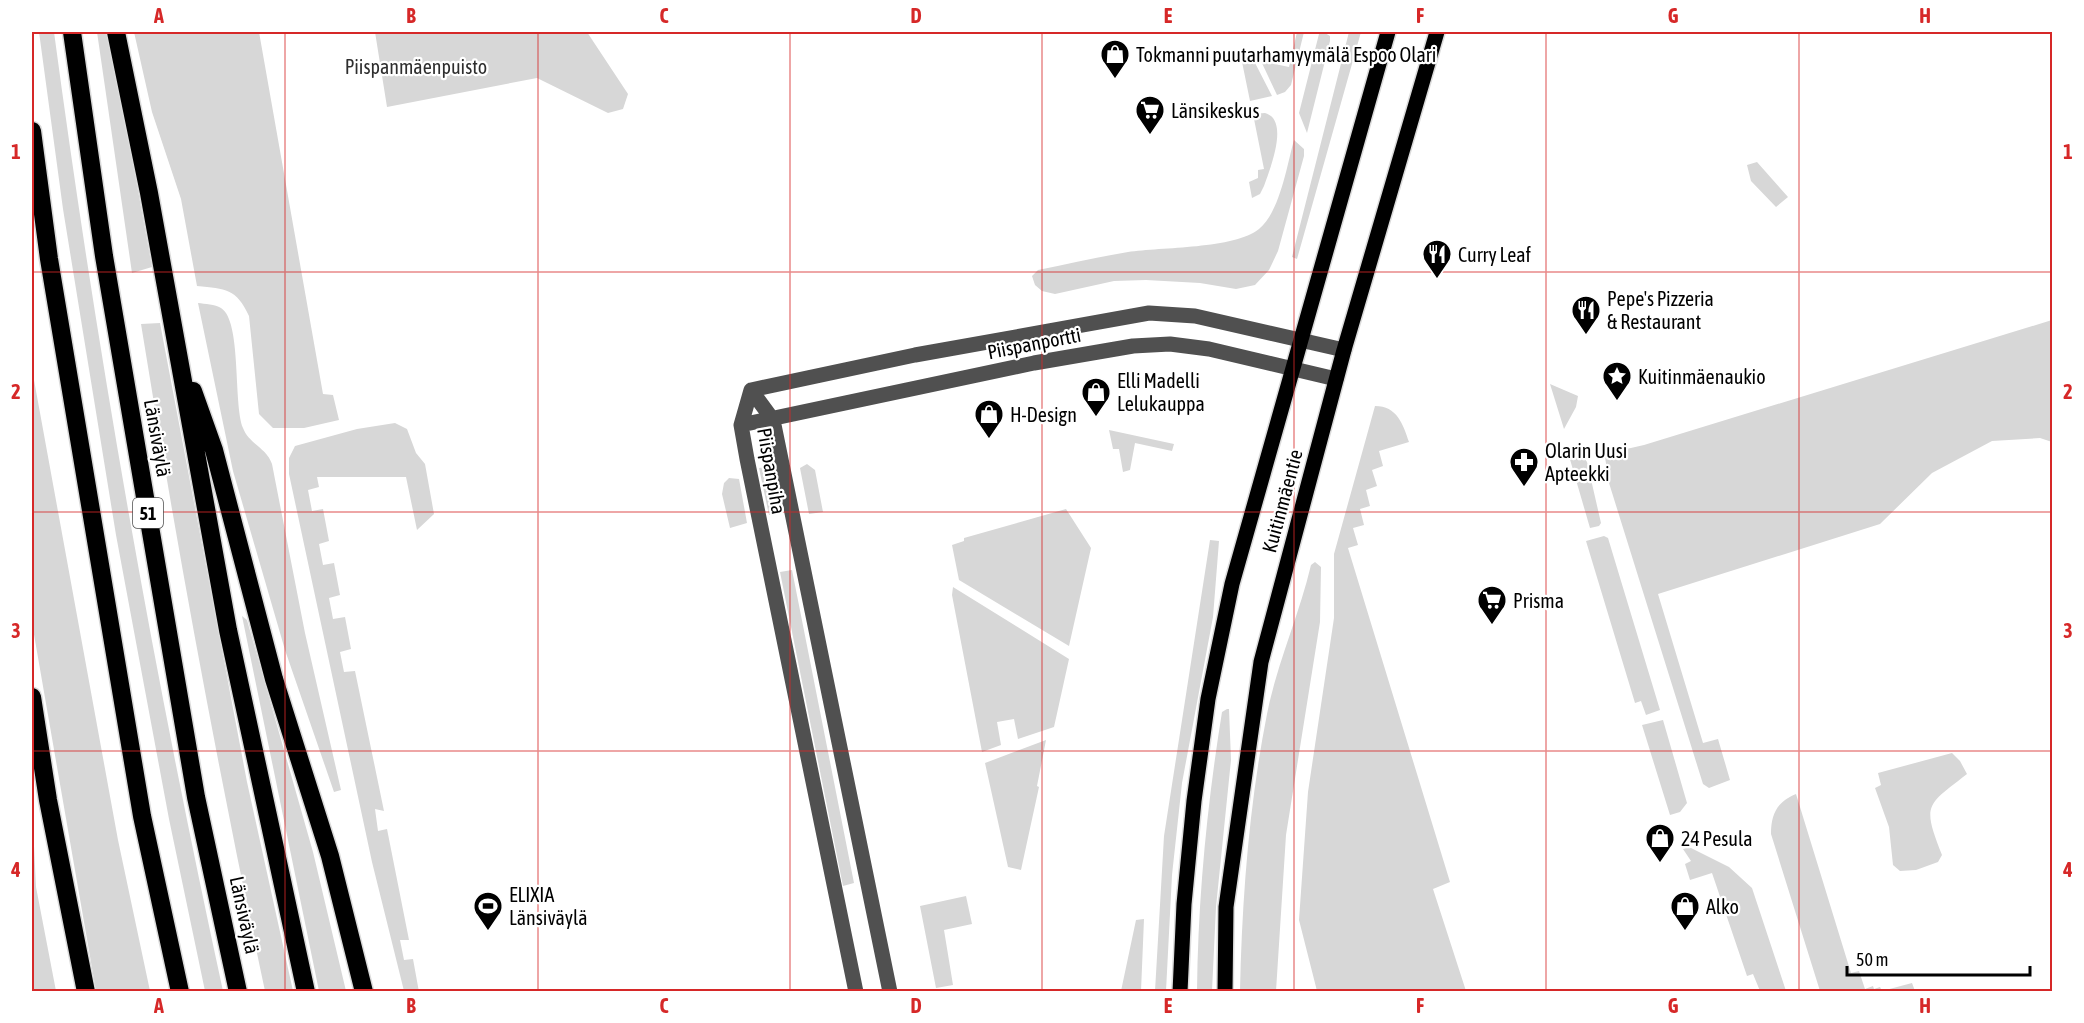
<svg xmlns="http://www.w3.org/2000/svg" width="2084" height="1023" viewBox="0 0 2084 1023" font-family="'Asap Condensed',sans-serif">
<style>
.green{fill:#d7d7d7}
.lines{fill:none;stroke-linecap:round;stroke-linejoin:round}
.major-casing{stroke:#dbdbdb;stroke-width:18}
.highway-casing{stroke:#dbdbdb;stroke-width:21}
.minor{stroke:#505050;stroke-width:15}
.major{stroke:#000;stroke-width:15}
.highway{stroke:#000;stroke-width:18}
.grid{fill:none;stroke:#d62828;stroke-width:1.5;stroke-opacity:0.55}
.labels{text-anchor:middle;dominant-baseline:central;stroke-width:4.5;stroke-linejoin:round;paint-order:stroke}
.shield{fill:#fff;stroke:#4c4c4c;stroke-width:1.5}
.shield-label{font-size:18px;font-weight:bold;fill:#000}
.poi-label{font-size:20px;fill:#000;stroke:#fff;text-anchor:start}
.park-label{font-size:20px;fill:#2e2e2e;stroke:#fff}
.street-label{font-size:20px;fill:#000;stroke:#fff}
.neatline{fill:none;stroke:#d62828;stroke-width:2}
.grid-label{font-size:20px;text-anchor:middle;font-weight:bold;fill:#d62828}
</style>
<rect width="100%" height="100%" fill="#fff"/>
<path class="green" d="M39,32h15c43,322 100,642 169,959h-18l-36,-172 -53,-284 -53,-326z
M97,32h12l43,235 -20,6z
M134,32h125l64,362 10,1 6,25 -35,8h-31l-14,-14 -10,-98c-13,-28 -23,-27 -52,-30l-16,-87 -29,-87z
M375,32h212l41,62 -5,15 -15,4 -71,-35 -150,29z
M1297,32h7l-13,53 -6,7 -8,3 -16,-34 28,6z
M1349,32h12l-64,227 -5,-2z
M1325,33l5,3v5l-23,92 -8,-20 20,-79z
M1241,57l12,2 19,37 -22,5z
M1265,113c25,7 5,56 -1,73l-4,8 -8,4 -3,-16 9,-4v-8l6,-1 -11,-55z
M1294,140l10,9v7l-26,95 -9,19 -14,15 -19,4 -36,-6 -54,-3 -32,1 -59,13 -13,-3 -7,-6 -3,-9 6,-6c30,-6 60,-13 90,-18 33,-5 107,-3 131,-23 21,-17 28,-64 35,-89z
M1757,162l31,35 -12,10 -25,-26 -4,-16z
M198,303c7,1 17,1 23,5 21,13 12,95 22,120 6,16 24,20 29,36l33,169 36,157 -7,2 -49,-142 -52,-179z
M2052,320v122l-12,-4 -48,3 -60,32 -52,51 -222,70 45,149 15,-4 12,41 -21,8 -6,-4 -94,-301 -4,-26 4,-4 35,-8z
M160,323l87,459 46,209h-28c-47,-221 -88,-443 -124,-667z
M32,369l86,471 32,151h-54l-64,-368z
M1550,384l28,12 -2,11 -12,22z
M1375,406c22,0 28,18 34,36l-30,9 4,15 -11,4 5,16 -11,4 4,16 -10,3 4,16 -11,3 5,17 -10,3 102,334 -17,7 33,102h-149l-18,-71 9,-128 26,-174v-64z
M395,423l12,6 9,24 9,11 9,50 -17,16 -11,-53h-89l2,10 -11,3 4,21 11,-2 6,32 -10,3 4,21 11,-2 6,32 -11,3 4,21 12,-2 6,32 -11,3 4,20 11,-1 29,140 -9,-2 3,22 9,-2 22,111h-9l4,20 9,-1 6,33 -15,-1 -32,-129 -83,-388v-16l6,-12 62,-17z
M1109,430l65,14 -2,7 -37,-8 -5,27 -7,2 -4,-23h-6z
M1569,456l16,3 2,3 14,61 -2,3 -9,2z
M807,464l8,6 8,42 -14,2 -9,-46z
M771,466l10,47 -12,2 -10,-47z
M729,478l10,1 8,44 -17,5 -8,-34 2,-11z
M1066,509l25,39 -22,98 -110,-66 -7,-35 12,-4v-3z
M1604,536l4,2 52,172 -14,5 -5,-14 -6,2 -49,-162z
M1210,540l9,1 -6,76 -31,166 -10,92 -6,116h-11l9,-155z
M1315,562l6,5 -1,55 -34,213 -10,156h-36c2,-92 9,-186 27,-277 10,-51 32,-98 44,-149z
M792,570l62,313 -11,3 -63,-314z
M953,587l116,72 -15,68 -36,12 -4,-20 -17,3 4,23 -19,7 -30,-157z
M242,616l5,4 66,232 33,139h-27z
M1227,709h2l2,51 -15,147 -4,84h-15c1,-93 10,-186 25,-279z
M1663,720l24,83 -7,9 -10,3 -28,-90z
M1046,740l-9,46 2,1 -18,83 -13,-3 -23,-104z
M1952,753l8,8 7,13c-41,32 -45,30 -25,81l-4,7 -22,8 -16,1 -7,-6 -4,-38 -14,-39 6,-3 -3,-12z
M1796,794l55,179 8,-2 6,18 8,-3 1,3 6,-2 2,4 30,-8 3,8h-95l-49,-157c0,-20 6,-32 25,-40z
M32,805l4,82 20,104h-24z
M1689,847l40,20 23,21 34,103h-26l-7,-17 -6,2 -35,-103 -22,7 -5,-16 6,-3 -8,-12z
M966,896l6,28 -28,6 9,55 -17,3 -16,-82z
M1144,919l-3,72h-20l15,-71z"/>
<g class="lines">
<g class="major-casing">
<path id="major" d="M1180,992l4,-88 10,-103 14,-102 24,-115 156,-552
M1225,992l1,-85 35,-245 83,-312 93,-318"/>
</g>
<g class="highway-casing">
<path id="highway" d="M72,32l32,224 92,541 42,195
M116,32l33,161 79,437 78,362
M32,131l17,128 93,557 38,176
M193,391l21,59 60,229 56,177 34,136
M32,697l16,103 38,192"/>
</g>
<path class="minor" d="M751,390l22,30 117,572
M751,390l-10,35 6,34 109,533
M751,390l164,-35 234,-42 46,3 149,34
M741,425l293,-62 99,-17 37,-2 39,5 127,30"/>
<use href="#major" class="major"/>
<use href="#highway" class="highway"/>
</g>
<path class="grid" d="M285,32v960M538,32v960M790,32v960M1042,32v960M1294,32v960M1546,32v960M1799,32v960M32,272h2020M32,512h2020M32,751h2020"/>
<defs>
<g id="shop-pin" transform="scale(1.5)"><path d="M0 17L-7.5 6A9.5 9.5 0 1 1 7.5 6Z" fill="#000" stroke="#fff"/><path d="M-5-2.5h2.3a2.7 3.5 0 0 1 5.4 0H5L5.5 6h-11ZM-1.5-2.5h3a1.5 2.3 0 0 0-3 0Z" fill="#fff"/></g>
<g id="supermarket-pin" transform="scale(1.5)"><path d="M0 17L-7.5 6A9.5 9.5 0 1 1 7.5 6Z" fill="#000" stroke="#fff"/><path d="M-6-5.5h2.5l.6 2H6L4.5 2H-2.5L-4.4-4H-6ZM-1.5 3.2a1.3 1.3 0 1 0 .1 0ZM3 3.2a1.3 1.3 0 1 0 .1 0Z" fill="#fff"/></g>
<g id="restaurant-pin" transform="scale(1.5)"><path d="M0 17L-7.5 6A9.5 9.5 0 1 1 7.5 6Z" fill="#000" stroke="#fff"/><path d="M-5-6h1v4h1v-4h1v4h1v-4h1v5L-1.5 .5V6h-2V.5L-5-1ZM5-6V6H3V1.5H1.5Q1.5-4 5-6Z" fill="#fff"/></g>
<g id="sight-pin" transform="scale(1.5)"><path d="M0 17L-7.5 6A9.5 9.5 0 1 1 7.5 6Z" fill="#000" stroke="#fff"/><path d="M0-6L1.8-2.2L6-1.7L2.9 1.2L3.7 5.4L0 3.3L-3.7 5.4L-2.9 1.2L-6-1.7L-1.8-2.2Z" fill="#fff"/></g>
<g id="pharmacy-pin" transform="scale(1.5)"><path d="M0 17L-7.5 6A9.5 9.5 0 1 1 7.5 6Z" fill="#000" stroke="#fff"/><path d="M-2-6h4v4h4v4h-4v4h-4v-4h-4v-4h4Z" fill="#fff"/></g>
<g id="stadium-pin" transform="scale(1.5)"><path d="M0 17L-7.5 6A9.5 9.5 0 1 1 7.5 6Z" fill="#000" stroke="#fff"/><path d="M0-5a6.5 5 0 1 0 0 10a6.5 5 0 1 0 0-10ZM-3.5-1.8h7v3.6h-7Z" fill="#fff"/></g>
</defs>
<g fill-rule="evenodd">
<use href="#shop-pin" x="1115" y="54"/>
<use href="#supermarket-pin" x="1150" y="110"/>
<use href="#restaurant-pin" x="1437" y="254"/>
<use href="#restaurant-pin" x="1586" y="310"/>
<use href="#sight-pin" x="1617" y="376"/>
<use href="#shop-pin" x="1096" y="392"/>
<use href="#shop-pin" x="989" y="414"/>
<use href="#pharmacy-pin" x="1524" y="462"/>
<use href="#supermarket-pin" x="1492" y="600"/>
<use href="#shop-pin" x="1660" y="838"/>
<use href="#stadium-pin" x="488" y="906"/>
<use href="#shop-pin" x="1685" y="906"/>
</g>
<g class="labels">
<rect class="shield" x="133" y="498" width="30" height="30" rx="4.5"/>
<g class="shield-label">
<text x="148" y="513">51</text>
</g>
<g class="poi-label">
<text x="1136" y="54">Tokmanni puutarhamyymälä Espoo Olari</text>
<text x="1171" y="110">Länsikeskus</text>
<text x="1458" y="254">Curry Leaf</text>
<text x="1607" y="298">Pepe's Pizzeria<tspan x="1607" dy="23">&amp; Restaurant</tspan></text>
<text x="1638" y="376">Kuitinmäenaukio</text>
<text x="1117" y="380">Elli Madelli<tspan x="1117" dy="23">Lelukauppa</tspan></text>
<text x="1010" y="414">H-Design</text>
<text x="1545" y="450">Olarin Uusi<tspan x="1545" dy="23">Apteekki</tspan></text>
<text x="1513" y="600">Prisma</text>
<text x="1681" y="838">24 Pesula</text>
<text x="509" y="894">ELIXIA<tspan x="509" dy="23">Länsiväylä</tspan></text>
<text x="1706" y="906">Alko</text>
</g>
<g class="park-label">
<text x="416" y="66">Piispanmäenpuisto</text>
</g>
<g class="street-label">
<text transform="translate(1034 343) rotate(-11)">Piispanportti</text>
<text transform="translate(158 438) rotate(80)">Länsiväylä</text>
<text transform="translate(772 471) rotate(80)">Piispanpiha</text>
<text transform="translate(1282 501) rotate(-75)">Kuitinmäentie</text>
<text transform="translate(245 915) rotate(78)">Länsiväylä</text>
</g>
</g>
<rect width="2084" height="1023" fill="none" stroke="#ffffff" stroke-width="66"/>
<path d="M1847 966v9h183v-9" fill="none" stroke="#000000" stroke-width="3"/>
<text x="1856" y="966" font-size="18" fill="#000000" stroke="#ffffff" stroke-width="4.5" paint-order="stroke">50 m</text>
<rect x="33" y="33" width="2018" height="957" class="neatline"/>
<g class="grid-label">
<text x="159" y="23">A</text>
<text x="411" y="23">B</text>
<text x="664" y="23">C</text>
<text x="916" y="23">D</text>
<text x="1168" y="23">E</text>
<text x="1420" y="23">F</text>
<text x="1673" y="23">G</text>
<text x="1925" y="23">H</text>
<text x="16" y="159">1</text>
<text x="2068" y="159">1</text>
<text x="16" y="399">2</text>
<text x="2068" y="399">2</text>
<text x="16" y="638">3</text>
<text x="2068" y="638">3</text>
<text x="16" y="877">4</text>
<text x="2068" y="877">4</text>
<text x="159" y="1013">A</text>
<text x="411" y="1013">B</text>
<text x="664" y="1013">C</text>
<text x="916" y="1013">D</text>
<text x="1168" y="1013">E</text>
<text x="1420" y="1013">F</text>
<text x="1673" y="1013">G</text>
<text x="1925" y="1013">H</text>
</g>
</svg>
